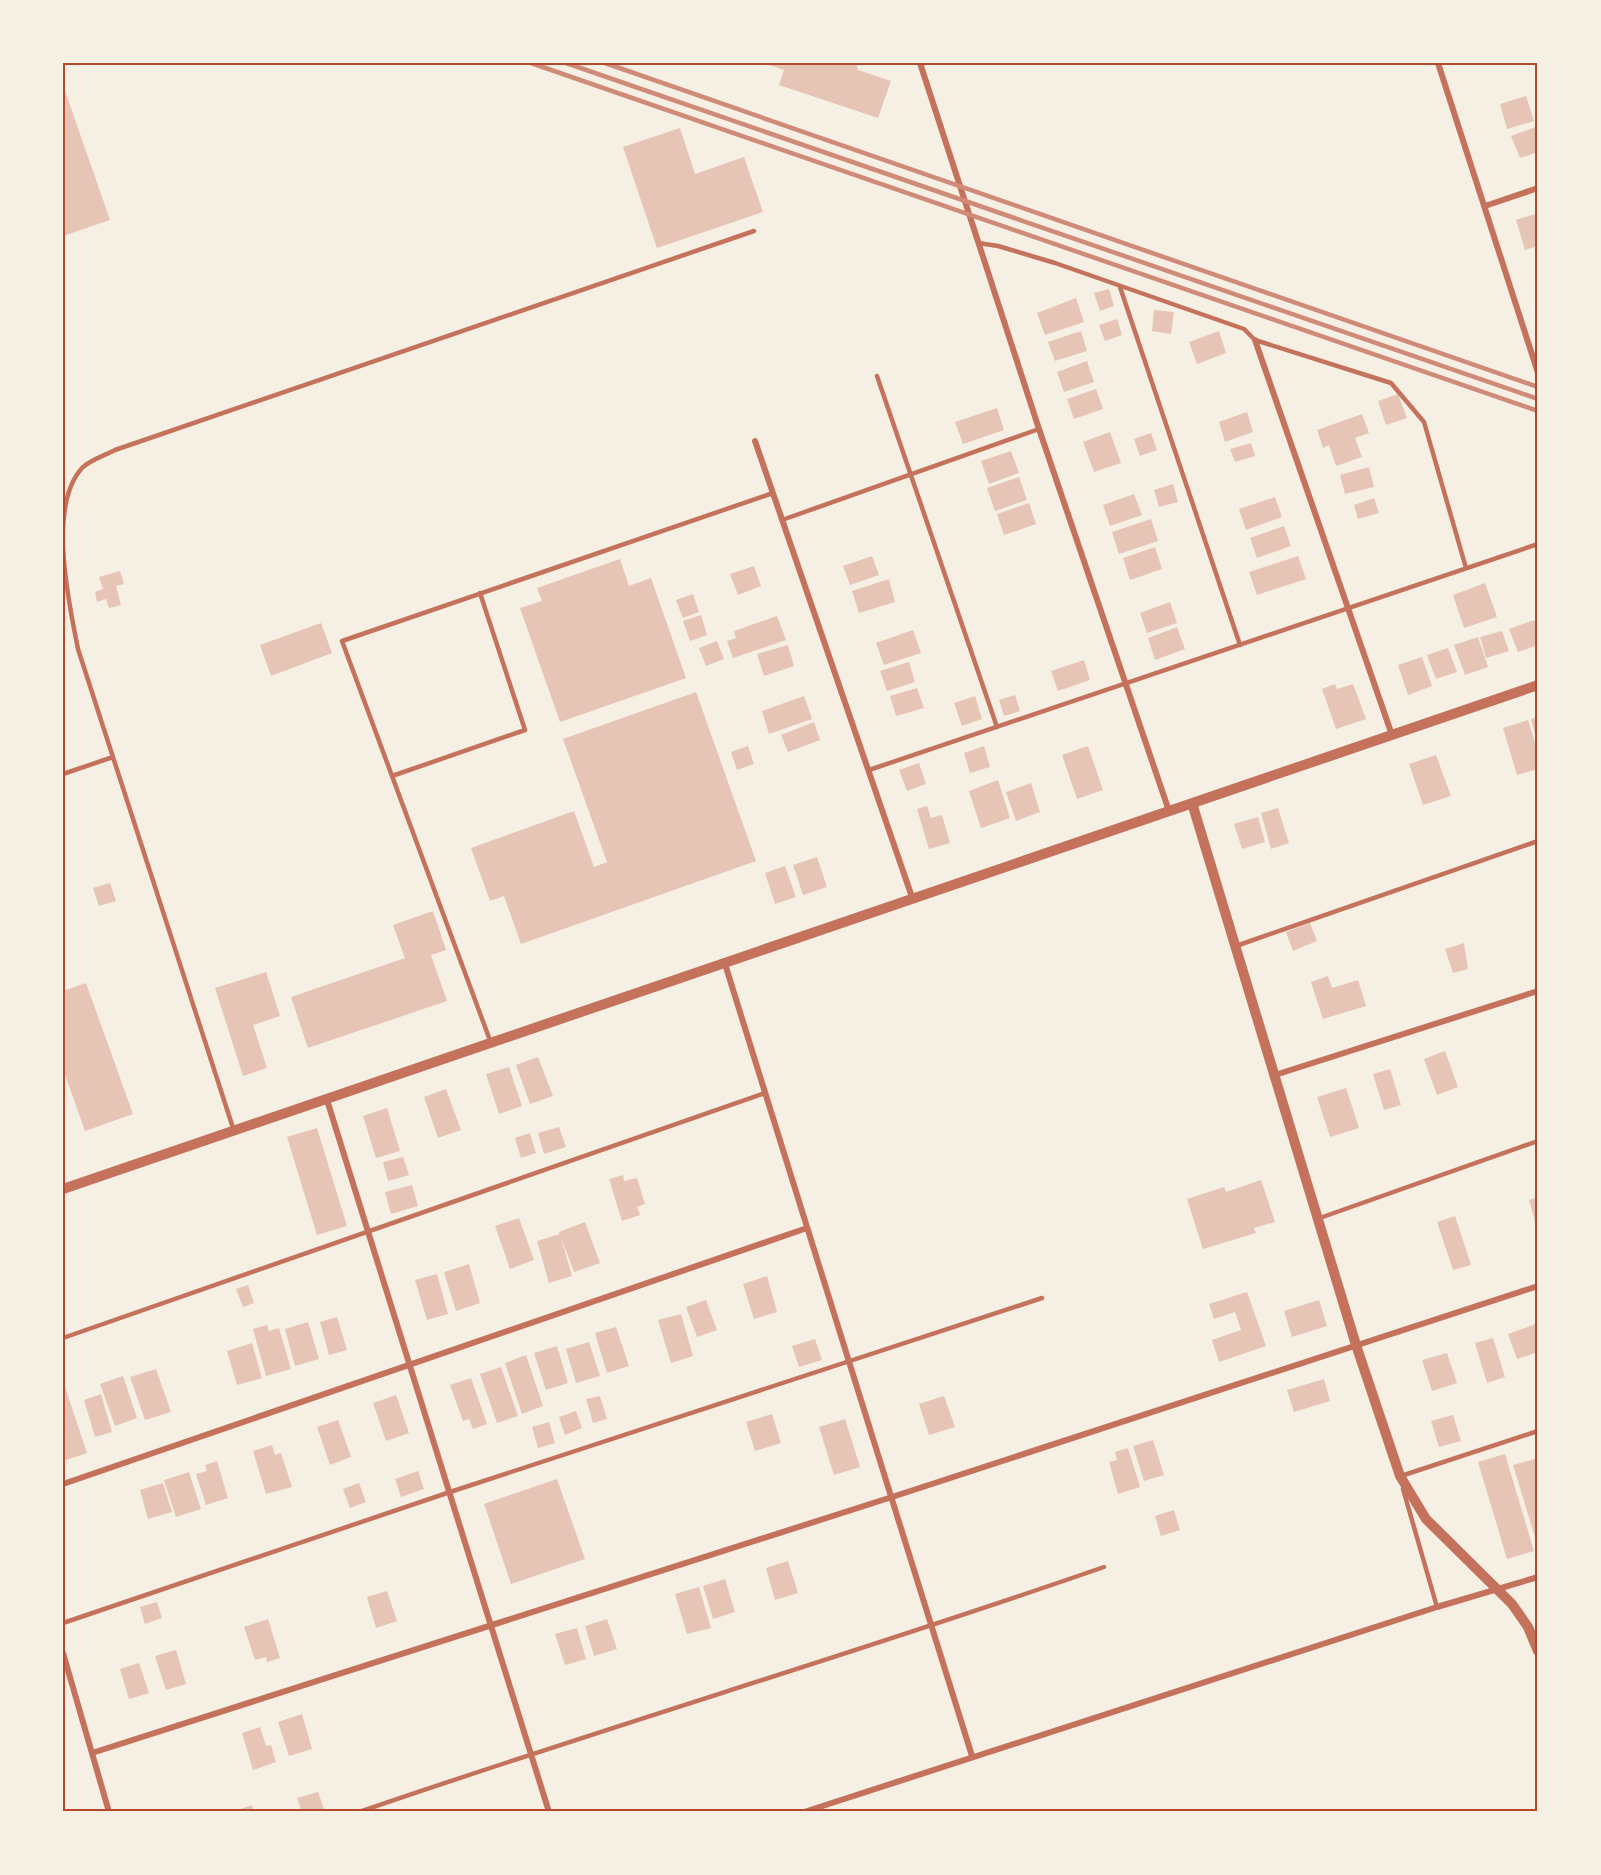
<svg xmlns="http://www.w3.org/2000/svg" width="1601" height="1875" viewBox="0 0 1601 1875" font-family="Arial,sans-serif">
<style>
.building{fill:#e6c5b7}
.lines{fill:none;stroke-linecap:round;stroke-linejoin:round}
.service{stroke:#c5725c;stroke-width:4.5}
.minor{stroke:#c5725c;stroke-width:6}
.tertiary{stroke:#c5725c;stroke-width:10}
.rail{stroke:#cf8b77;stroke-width:4.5}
.neatline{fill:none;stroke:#b5482f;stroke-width:2}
</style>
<rect width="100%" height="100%" fill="#f6efe4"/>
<path class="building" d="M763,63h93l2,7 33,11 -13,37 -99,-33 5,-15z
M63,85l47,135 -47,16z
M1526,96l8,25 -27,8 -7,-25z
M1538,126v26l-18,6 -9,-22z
M680,128l15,46 49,-17 19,55 -106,36 -34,-101z
M1538,213v33l-13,4 -9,-30z
M1109,289l5,17 -14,5 -6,-18z
M1076,298l8,24 -39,13 -8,-22z
M1154,310l20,2 -3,22 -19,-3z
M1117,319l5,16 -17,6 -6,-16z
M1081,331l6,20 -32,10 -7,-19z
M1219,331l7,22 -29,11 -8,-22z
M1087,361l7,21 -30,10 -7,-20z
M1096,389l7,20 -29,10 -7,-20z
M1398,394l9,24 -21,7 -8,-24z
M997,408l7,22 -41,14 -8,-22z
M1247,412l6,20 -28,10 -6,-20z
M1362,414l7,19 -14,5 7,19 -26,9 -7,-21 -6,3 -6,-18z
M1110,432l11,31 -27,9 -11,-30z
M1151,433l6,17 -17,6 -6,-17z
M1251,443l4,13 -20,6 -5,-13z
M1011,451l8,22 -30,11 -8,-23z
M1369,467l5,20 -29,7 -5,-19z
M1019,477l8,23 -32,11 -8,-23z
M1173,484l5,18 -19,5 -5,-17z
M1134,494l8,21 -32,11 -7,-21z
M1275,497l7,20 -36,13 -7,-21z
M1374,498l5,15 -21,6 -4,-14z
M1029,503l7,21 -32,11 -7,-21z
M1151,519l7,22 -39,13 -7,-22z
M1284,526l7,20 -34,12 -7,-20z
M1155,547l7,22 -32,11 -7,-22z
M872,556l7,19 -29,10 -7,-19z
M1298,556l8,23 -49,16 -8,-23z
M620,559l9,27 22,-8 35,100 -126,44 -40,-114 22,-7 -5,-13z
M754,566l7,20 -23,9 -8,-21z
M120,571l4,13 -8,2 5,19 -12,3 -3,-9 -9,3 -2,-10 8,-3 -4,-12z
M889,579l6,23 -36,11 -7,-22z
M1485,583l12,34 -33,11 -11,-33z
M693,594l6,18 -16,6 -7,-18z
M1170,602l7,21 -30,10 -7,-20z
M701,615l6,20 -17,6 -7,-20z
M777,616l9,24 -53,18 -6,-17 9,-3 -2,-7z
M1534,620l4,11v14l-20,7 -9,-23z
M321,623l11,30 -61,23 -11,-31z
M1177,627l8,22 -30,11 -7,-22z
M913,630l8,23 -37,12 -8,-22z
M1502,631l7,20 -23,7 -6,-21z
M1478,637l10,30 -23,8 -11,-30z
M717,641l7,18 -18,7 -7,-18z
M788,645l6,21 -30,10 -7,-22z
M1448,648l9,24 -21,7 -9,-24z
M1422,657l10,29 -24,9 -10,-30z
M1084,660l6,20 -32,11 -7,-20z
M909,662l6,20 -28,9 -7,-20z
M1335,684l2,5 16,-5 13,35 -30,10 -14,-40z
M917,688l7,20 -28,8 -6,-20z
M696,692l60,169 -235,83 -17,-48 -14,5 -19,-53 103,-37 20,56 13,-5 -44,-123z
M1015,695l5,16 -16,5 -5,-16z
M804,696l8,23 -43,15 -7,-23z
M975,696l7,23 -20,7 -8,-23z
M1538,717v25h-1l-6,-23z
M1528,720l10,32v17l-21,6 -14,-47z
M814,722l6,18 -32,12 -7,-17z
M748,746l6,18 -17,6 -6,-18z
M984,746l6,21 -20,6 -6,-20z
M1088,746l15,44 -26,9 -15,-44z
M1436,755l15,41 -28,9 -14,-41z
M919,763l7,21 -19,7 -8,-21z
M998,780l12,38 -29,10 -12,-37z
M1031,783l9,29 -24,9 -10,-29z
M927,806l4,12 11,-3 8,28 -21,6 -12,-40z
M1278,808l11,35 -18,6 -10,-36z
M1258,817l7,25 -23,7 -8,-25z
M817,857l10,30 -24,8 -10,-30z
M785,866l11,31 -21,7 -10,-31z
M110,883l6,18 -17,5 -6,-18z
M433,911l13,39 -15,5 16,46 -139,47 -17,-51 114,-39 -12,-33z
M1310,923l7,18 -24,10 -7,-19z
M1464,943l4,26 -15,4 -8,-24z
M266,972l14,44 -27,9 14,43 -24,8 -28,-88z
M1328,976l4,12 26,-8 8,26 -43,13 -12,-37z
M86,983l47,131 -48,17 -22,-62v-78z
M1445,1051l13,36 -21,8 -13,-36z
M538,1057l15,39 -23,8 -14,-39z
M509,1067l13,39 -23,8 -13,-40z
M1390,1069l11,36 -17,5 -11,-36z
M1346,1088l13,40 -29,9 -13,-40z
M446,1089l15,41 -23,8 -14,-41z
M387,1108l13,43 -24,7 -13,-42z
M559,1127l7,20 -22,7 -6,-21z
M317,1128l30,98 -30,9 -30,-98z
M530,1133l6,20 -15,5 -6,-20z
M403,1157l6,18 -21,6 -5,-19z
M623,1175l1,6 13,-3 8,26 -8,3 3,8 -18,6 -13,-42z
M1261,1180l14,42 -21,6 2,5 -53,16 -16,-50 37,-12 2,5z
M412,1185l6,21 -27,8 -6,-22z
M1538,1197v31h-1l-8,-28z
M1455,1216l16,49 -18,5 -16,-48z
M519,1218l15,42 -24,9 -15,-43z
M585,1222l15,41 -26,9 -15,-40z
M560,1234l12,42 -23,7 -12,-42z
M469,1264l11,39 -24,8 -12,-39z
M437,1274l11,40 -21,6 -12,-40z
M767,1276l10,36 -23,7 -11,-35z
M248,1285l6,18 -11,4 -7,-18z
M1247,1292l19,54 -47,16 -7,-22 29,-10 -6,-18 -21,7 -5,-15z
M706,1300l11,30 -20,7 -11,-30z
M1319,1300l8,26 -35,11 -8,-26z
M681,1314l12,42 -22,7 -13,-43z
M337,1317l10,33 -18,5 -9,-33z
M308,1322l11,37 -24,7 -10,-37z
M1538,1323v29l-21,7 -9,-25z
M267,1325l2,6 10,-3 12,41 -25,7 -13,-47z
M616,1327l13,39 -22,7 -12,-40z
M1493,1338l12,39 -18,6 -12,-40z
M815,1339l7,21 -23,7 -7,-21z
M589,1342l11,34 -24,7 -10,-34z
M252,1343l10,35 -25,7 -10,-34z
M557,1346l11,37 -22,7 -12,-37z
M1447,1353l10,30 -25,8 -10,-31z
M526,1355l17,51 -21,8 -17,-51z
M501,1367l17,49 -21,7 -17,-49z
M156,1369l15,43 -26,8 -15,-43z
M123,1376l14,42 -22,8 -15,-42z
M471,1378l16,46 -14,5 -4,-10 -6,2 -13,-36z
M1324,1379l6,22 -36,11 -7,-22z
M63,1381l24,72 -24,8z
M101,1394l11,38 -17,5 -11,-37z
M396,1395l13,38 -23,8 -13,-38z
M600,1396l7,23 -14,4 -7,-24z
M944,1396l11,31 -26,8 -10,-31z
M576,1411l6,17 -17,7 -6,-18z
M772,1414l9,29 -26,8 -9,-29z
M1453,1415l8,26 -22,6 -8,-26z
M845,1419l15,48 -26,8 -15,-48z
M338,1420l13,37 -21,8 -13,-38z
M549,1422l6,21 -17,5 -6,-21z
M1153,1440l11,35 -20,6 -11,-35z
M272,1445l3,10 6,-2 11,34 -26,7 -13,-43z
M1128,1448l12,39 -22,7 -9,-32 8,-2 -2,-8z
M1505,1454l29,97 -27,8 -29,-97z
M1538,1458v86h-1l-24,-79z
M217,1461l11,37 -22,7 -10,-31 11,-3 -2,-6z
M418,1471l6,18 -23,8 -6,-18z
M189,1472l12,37 -25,8 -12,-37z
M557,1479l28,80 -74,25 -27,-80z
M163,1483l9,29 -24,7 -8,-29z
M359,1483l7,19 -16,6 -7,-19z
M1174,1510l6,20 -19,6 -6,-20z
M788,1561l10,32 -23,7 -9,-32z
M725,1579l10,33 -22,7 -10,-33z
M699,1587l12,41 -24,6 -12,-40z
M387,1591l10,30 -21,7 -9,-31z
M157,1602l5,16 -17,6 -5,-17z
M268,1619l12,39 -13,4 -1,-5 -11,3 -11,-33z
M607,1619l10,30 -23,7 -9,-30z
M577,1628l9,31 -21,6 -10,-31z
M176,1650l10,34 -20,6 -11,-34z
M139,1663l10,30 -20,6 -9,-30z
M302,1714l10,35 -23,7 -11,-34z
M260,1727l6,19 5,-1 5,17 -23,8 -11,-37z
M318,1792l6,17 -22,3 -5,-14z
M252,1805l2,7h-22z"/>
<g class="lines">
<path class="service" d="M978,243l20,3 57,17 189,66 11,11 136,43 33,39 42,146
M1120,287l120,358
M877,376l120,351
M782,520l257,-91
M869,770l669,-226
M63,774l50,-17
M392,776l133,-46 -45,-137
M1236,946l302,-105
M491,1043l-149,-402 431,-148
M234,1131l-156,-482c-9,-46 -31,-142 4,-181 8,-8 24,-13 33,-18l639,-219
M1317,1219l221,-78
M63,1338l702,-245
M1401,1476l137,-45
M1403,1489l34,118
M63,1623l387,-131 592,-194
M359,1812c247,-85 498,-159 745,-245"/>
<path class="minor" d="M920,63l119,366 130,382
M1438,63l100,310
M1485,206l53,-18
M1255,340l137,395
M755,441l158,459
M725,964l247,792
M1275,1075l263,-84
M327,1100l222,712
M63,1484l744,-256
M63,1653l46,159
M92,1753l800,-256 646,-211
M804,1812l633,-205 101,-30"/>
<path class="tertiary" d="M1192,803l164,542 44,131 26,43 86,85 16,23 10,24
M63,1189l1475,-504"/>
<path class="rail" d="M531,63l1007,348
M566,63l972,336
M605,63l933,324"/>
</g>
<rect width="1601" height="1875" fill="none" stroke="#f6efe4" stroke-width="129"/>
<rect x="64" y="64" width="1472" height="1746" class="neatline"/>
</svg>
